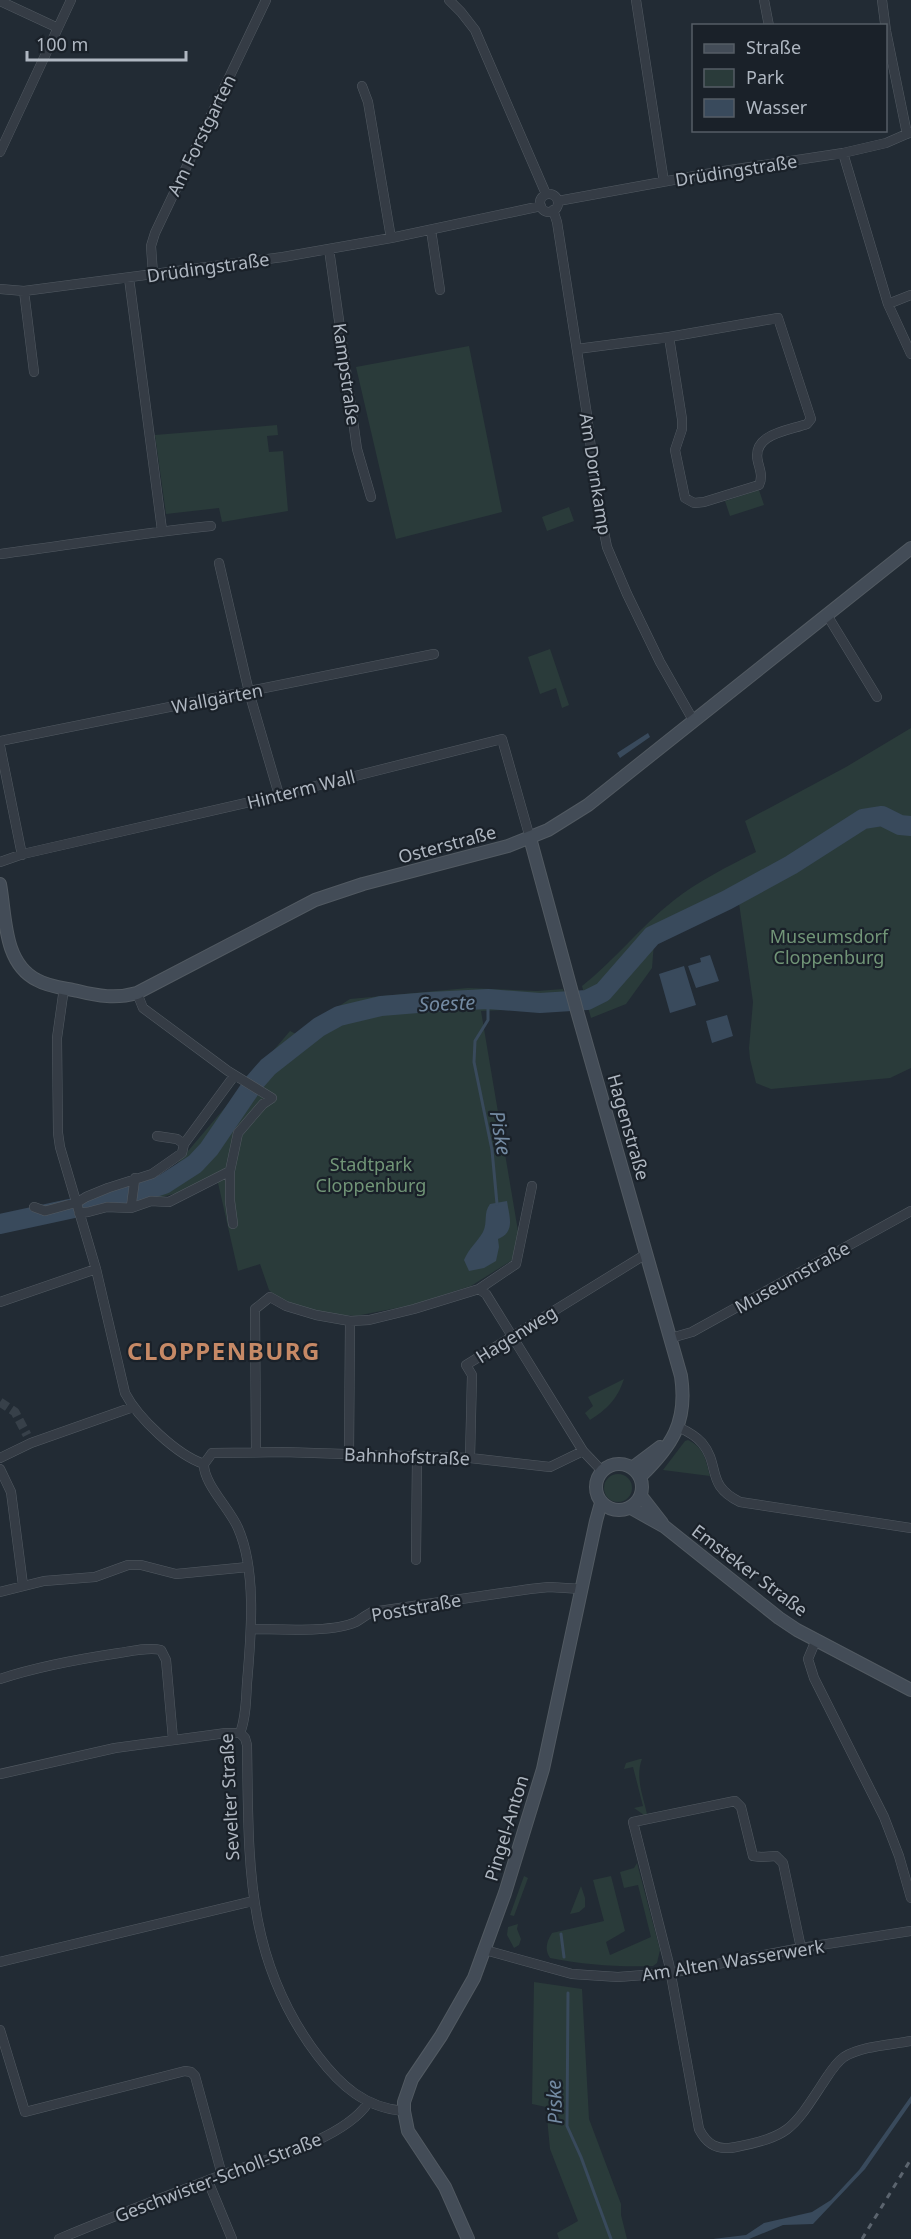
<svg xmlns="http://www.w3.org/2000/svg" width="911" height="2239" viewBox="0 0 911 2239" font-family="'Noto Sans',sans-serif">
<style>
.green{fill:#2a3b3a}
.water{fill:#394a5c}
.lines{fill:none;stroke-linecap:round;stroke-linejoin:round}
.stream{stroke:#394a5c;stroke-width:3}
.river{stroke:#394a5c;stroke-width:20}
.street-tunnel{stroke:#374049;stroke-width:9;stroke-dasharray:9 4.5;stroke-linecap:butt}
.street-casing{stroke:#525a62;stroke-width:10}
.secondary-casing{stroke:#525a62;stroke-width:14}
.street{stroke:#353c45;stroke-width:9}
.secondary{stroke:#434c57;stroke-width:12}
.rail{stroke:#5b646e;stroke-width:3;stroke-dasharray:6 6;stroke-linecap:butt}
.labels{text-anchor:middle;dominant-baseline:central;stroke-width:4.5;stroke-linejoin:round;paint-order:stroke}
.street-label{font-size:18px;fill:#afb7c1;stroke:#1a2129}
.park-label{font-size:18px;fill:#719577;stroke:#1a2129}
.water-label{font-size:20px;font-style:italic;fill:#738aa2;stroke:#1a2129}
.district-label{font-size:24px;font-weight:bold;letter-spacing:1.5px;fill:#c68966;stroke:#1a2129}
</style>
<rect width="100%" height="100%" fill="#222b34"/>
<path class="green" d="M469,346l33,166 -106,27 -40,-172z
M277,425l1,10 -11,1 2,16 14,-1 5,60 -66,11 -3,-14 -53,6 -11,-79z
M759,490l5,15 -34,11 -5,-15z
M569,507l5,14 -27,10 -5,-14z
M550,649l19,56 -7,3 -6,-20 -16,6 -12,-37z
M911,728v340l-21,10 -119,11 -15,-6 -6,-24 -1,-11 4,-46 -14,-99 -85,40 -2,25 -26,36 -35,14 -9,-32c32,-25 58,-59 91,-85 25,-20 54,-34 83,-49l-11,-31 101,-54z
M468,988l69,3 26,-2 6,18 -88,4 38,226 -2,20 -46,29 -59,19 -56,11 -27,-2 -49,-13 -11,-11 -9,-26 -22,7 -22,-97 -35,18 -38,10 -2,-14 23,-11 13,-13 113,-133 6,3 54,-35z
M624,1379c-7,21 -17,30 -34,41l-5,-7 8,-7 -5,-9z
M688,1440c16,7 18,21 22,36l-47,-6 22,-29z
M604 1488a14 14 0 1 1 28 0a14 14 0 1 1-28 0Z
M640,1759h2c-7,18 1,37 5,55l-3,1 -10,-7 9,-2 -10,-39 -9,2 2,-6z
M637,1863l23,87 -3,13 -4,3c-35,1 -68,-1 -103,-8 -6,-9 -3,-17 2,-25l52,-12 -11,-41 18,-4 14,55 -19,11 4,13 41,-18 -13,-52 -14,3 -4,-16 14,-4z
M524,1876l4,2 -14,38 -4,-1z
M581,1886l4,12v9l-6,5 -9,2z
M518,1924l-1,5 4,10 -2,6 -5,3 -7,-13 1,-8z
M534,1982l48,7 7,130 32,85v11l6,24h-68l-2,-6 21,-12 -28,-72 -4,-42 -14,-3z"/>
<path class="water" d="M648,733l2,4 -30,21 -3,-5z
M710,955l9,26 -23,7 -8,-22 13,-4 -1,-4z
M684,966l12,39 -26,8 -11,-39z
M727,1015l6,21 -21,7 -6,-22z
M507,1201c2,15 9,31 -9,38l1,8 -3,14 -12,7 -15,3 -5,-11c5,-12 14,-19 19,-28 5,-10 0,-19 7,-28z
M911,2096v7l-46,66 -52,55 -30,1 -34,14h-36l33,-4 18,-12 48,-11 19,-12 28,-30z"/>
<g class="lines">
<path class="stream" d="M488,999v21l-13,21 -1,21 18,88 5,54
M561,1934l3,23
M568,1993l-1,133 14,31 30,82"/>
<path class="river" d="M0,1224l125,-27 39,-13 31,-20 14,-15 45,-66 14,-16 51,-40 20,-11 42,-10 49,-4 58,-3 52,4 47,-3 16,-8 49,-56 75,-36 64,-35 72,-46 19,-3 18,9 11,1"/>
<path class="street-tunnel" d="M0,1402l15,10 12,23"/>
<g class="street-casing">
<path id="street" d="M449,0l12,12 14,18 71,164
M636,0l28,182
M764,0l5,26
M882,0l4,31 21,103
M0,1l58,27
M362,86l6,16 23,136
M0,152l71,-152
M843,153l45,151 23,50
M540 203a9 9 0 1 1 18 0a9 9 0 1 1-18 0Z
M558,201l159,-29 126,-19 43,-10 25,-11
M553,210l4,12 30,193 9,76 11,56 20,47 33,68 33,58
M431,230l9,60
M329,249l28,200 14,48
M153,274l-2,-28 4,-13 111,-233
M129,278l33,252
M0,289l24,2 259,-34 108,-19 150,-32
M24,291l10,81
M888,304l23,-9
M577,349l92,-12 13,82v10l-7,21 10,48 9,5 10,-1 55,-17c4,-8 1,-15 -1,-23 -7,-28 29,-31 49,-38l4,-5 -33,-101 -109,19
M0,554c70,-9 140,-21 211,-28
M219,563l30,129 30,103
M827,615l50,82
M0,741l434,-87
M0,746l22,109
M0,862l23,-8 253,-58 226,-57 28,99
M64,988l-7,50 1,95 2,14 36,122 29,124c13,25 52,62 79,71
M137,993l6,15 85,63 44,27 -9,6 -25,29 -8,38v30l3,23
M157,1136l20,3 7,5
M34,1207l11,4 33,-9 8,-5 22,-9 44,-14 30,-21 2,-9 50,-68
M131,1208l4,-30
M79,1213l9,-1 19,-5 24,1 20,-7 18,1 61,-31
M479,1289l7,5 97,157 19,20
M0,1302l96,-33
M671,1338l21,-6 219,-121
M678,1427c9,4 18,9 24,16 19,23 3,42 38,59l171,26
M256,1452l-1,-143 15,-12 16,9 30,9 34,6 19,-1 45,-11 65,-20 37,-25 16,-78
M349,1454l1,-133
M0,1458l31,-15 102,-36
M470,1458l2,-83 -6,-10 180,-111
M204,1464c-1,19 26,45 34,64 19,43 13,109 9,155 -1,16 -1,35 -7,50l5,5 2,7c2,116 -3,214 71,311 22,29 47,52 86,55
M204,1464l8,-11 71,-1 187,6 80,9 33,-16
M0,1469l11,23 12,93
M416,1560l1,-104
M0,1592l44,-11 51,-4 33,-12h13l35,9 72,-7
M252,1629c27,0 80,4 104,-7 5,-3 10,-7 16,-10l158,-23 19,-2 33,2
M816,1640l-8,19 6,19 70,139 15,39 12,42
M0,1679c39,-13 79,-20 119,-26 13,-2 30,-6 42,-3l5,10 7,79
M0,1774l115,-26 111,-15h14
M801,1948l-18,-85 -7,-7 -15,1 -8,-1 -12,-49 -6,-6 -102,21 36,142 30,165c8,16 19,22 37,18 53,-11 56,-17 85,-61 7,-10 13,-22 23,-29 18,-11 46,-12 67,-16
M485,1950l87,24 46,3 52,-4 131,-25 110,-17
M0,1962l253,-61
M0,2030l25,82 160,-41 6,1 4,4 27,99
M208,2181l24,58
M59,2239c54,-23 108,-43 163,-64 42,-15 121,-35 146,-72"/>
</g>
<g class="secondary-casing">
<path id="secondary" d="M530,838l47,173 104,365c7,46 -9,70 -41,101
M0,884c6,32 3,79 37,96 12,7 27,8 41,11 20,5 38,8 59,2l178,-93 48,-16 145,-38 40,-16 40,-25 323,-257
M596 1487a23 23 0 1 1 46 0a23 23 0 1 1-46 0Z
M632,1468l28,-21
M641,1496l21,27
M631,1508l34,19 114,91 18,12 114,60
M468,2239l-23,-52 -37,-56 -4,-20v-9l8,-23 29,-43 33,-58 31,-85 38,-124 53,-248 5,-18"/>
</g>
<use href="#street" class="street"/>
<use href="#secondary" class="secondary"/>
<path class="rail" d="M862,2239l49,-80"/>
</g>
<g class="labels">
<g class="street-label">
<text transform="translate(201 135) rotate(-64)">Am Forstgarten</text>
<text transform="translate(736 170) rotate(-9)">Drüdingstraße</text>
<text transform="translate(208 267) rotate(-8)">Drüdingstraße</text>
<text transform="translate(347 374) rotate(82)">Kampstraße</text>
<text transform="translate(596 474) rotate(81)">Am Dornkamp</text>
<text transform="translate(217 698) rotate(-11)">Wallgärten</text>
<text transform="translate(301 789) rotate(-14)">Hinterm Wall</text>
<text transform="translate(447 844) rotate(-15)">Osterstraße</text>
<text transform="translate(629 1127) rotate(74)">Hagenstraße</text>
<text transform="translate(792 1277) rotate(-29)">Museumstraße</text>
<text transform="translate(516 1334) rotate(-32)">Hagenweg</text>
<text transform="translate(407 1456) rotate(2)">Bahnhofstraße</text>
<text transform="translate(750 1570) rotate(37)">Emsteker Straße</text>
<text transform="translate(416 1607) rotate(-10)">Poststraße</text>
<text transform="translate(229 1797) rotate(-93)">Sevelter Straße</text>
<text transform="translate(506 1828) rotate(-73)">Pingel-Anton</text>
<text transform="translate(733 1960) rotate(-9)">Am Alten Wasserwerk</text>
<text transform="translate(218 2177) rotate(-21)">Geschwister-Scholl-Straße</text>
</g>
<g class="park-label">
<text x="829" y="936">Museumsdorf<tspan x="829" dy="21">Cloppenburg</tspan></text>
<text x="371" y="1164">Stadtpark<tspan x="371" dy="21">Cloppenburg</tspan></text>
</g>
<g class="water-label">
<text transform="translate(447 1003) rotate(-2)">Soeste</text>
<text transform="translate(501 1133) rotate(80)">Piske</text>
<text transform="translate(554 2102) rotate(-92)">Piske</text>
</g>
<g class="district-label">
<text x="224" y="1350">CLOPPENBURG</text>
</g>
</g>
<rect x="692" y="24" width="195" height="108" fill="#1a2129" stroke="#565d66" stroke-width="1.5"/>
<rect x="704" y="44" width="30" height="9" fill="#434c57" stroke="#565d66" stroke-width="1.5"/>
<text x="746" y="54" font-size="18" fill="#afb7c1">Straße</text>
<rect x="704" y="69" width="30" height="18" fill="#2a3b3a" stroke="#565d66" stroke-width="1.5"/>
<text x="746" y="84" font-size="18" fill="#afb7c1">Park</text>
<rect x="704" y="99" width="30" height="18" fill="#394a5c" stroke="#565d66" stroke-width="1.5"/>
<text x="746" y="114" font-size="18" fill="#afb7c1">Wasser</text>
<path d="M27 51v9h159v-9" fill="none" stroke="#afb7c1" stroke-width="3"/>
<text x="36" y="51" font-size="18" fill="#afb7c1" stroke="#1a2129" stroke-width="4.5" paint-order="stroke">100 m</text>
</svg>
